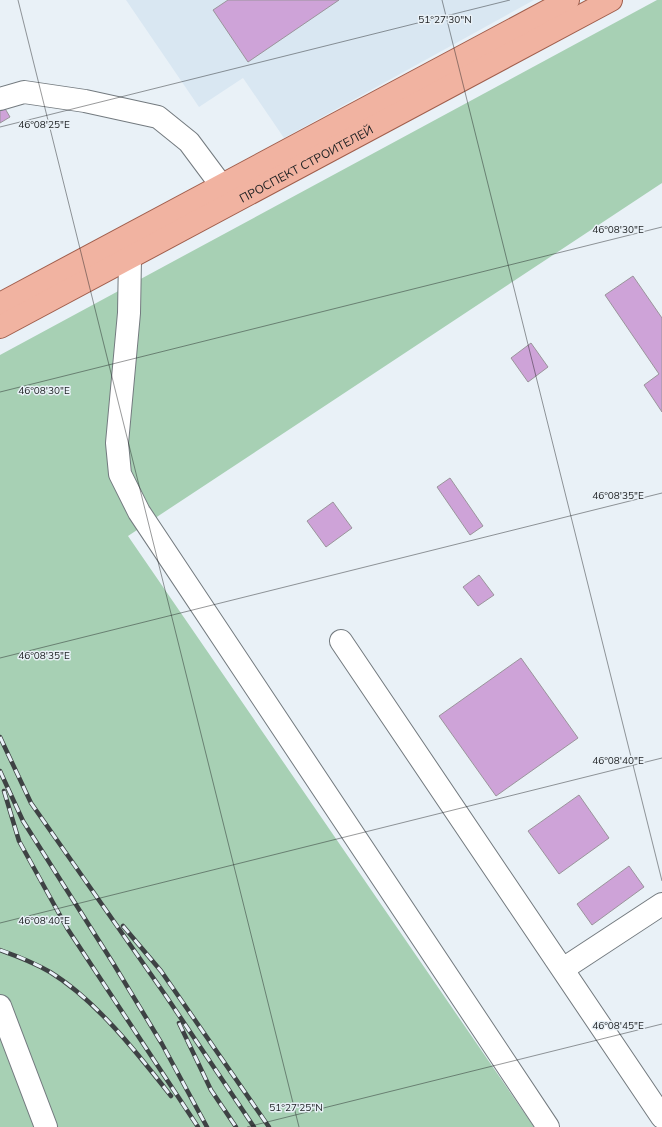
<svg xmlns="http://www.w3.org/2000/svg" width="662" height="1127" viewBox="0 0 662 1127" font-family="Mulish,sans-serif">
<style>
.built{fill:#d9e7f2}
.green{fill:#a7d0b4}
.building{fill:#cea3d8;stroke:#9a949b}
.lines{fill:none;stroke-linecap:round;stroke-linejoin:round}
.minor-casing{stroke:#737a7f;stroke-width:24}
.major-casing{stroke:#a05e4c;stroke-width:24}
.minor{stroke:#fff;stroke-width:22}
.major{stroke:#f1b3a1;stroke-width:22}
.rail-casing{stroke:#3e4244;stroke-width:4.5}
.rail{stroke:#e9f1f7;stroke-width:3;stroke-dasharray:9;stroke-linecap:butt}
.ticks{fill:none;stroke:#1c1f21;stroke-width:1;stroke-opacity:0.45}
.labels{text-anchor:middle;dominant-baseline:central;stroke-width:3;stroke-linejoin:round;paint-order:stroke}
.street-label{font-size:12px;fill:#1c1f21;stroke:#e9f1f7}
.ticks-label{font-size:10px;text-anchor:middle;fill:#1c1f21;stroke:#e9f1f7;stroke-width:3;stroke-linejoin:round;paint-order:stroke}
</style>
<rect width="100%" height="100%" fill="#e9f1f7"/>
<path class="built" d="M126,0h408l-250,138 -41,-60 -44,29z"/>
<path class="green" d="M657,0h5v183l-534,353 406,591h-534v-772z"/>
<path class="building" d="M228,0h111l-91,62 -35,-52z
M0,100l10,17 -10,6z
M633,276l29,42v94l-18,-27 15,-11 -54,-79z
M531,343l17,24 -20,15 -17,-24z
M450,478l33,48 -13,9 -33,-48z
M333,502l19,26 -26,19 -19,-26z
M479,575l15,20 -16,11 -15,-19z
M521,658l57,80 -82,58 -57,-80z
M579,795l30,43 -50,36 -31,-43z
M629,866l15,21 -52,38 -15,-21z"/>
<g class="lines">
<g class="minor-casing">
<path id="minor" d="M0,99l24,-7 61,9 73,16 31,25 32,43 10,17
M122,242l8,16 -1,55 -12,130 3,31 19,38 409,615
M341,641l321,476
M563,969l99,-65
M0,1006l46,121"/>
</g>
<g class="major-casing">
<g id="major">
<path d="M0,304l568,-304"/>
<path id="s1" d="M0,327l611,-327"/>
</g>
</g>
<use href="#minor" class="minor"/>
<use href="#major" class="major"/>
<g class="rail-casing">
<path id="rail" d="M0,737l31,66 135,193 88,131
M0,771l23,50 90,142 49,81 45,83
M4,791l15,50 48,87 131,199
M123,926l38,45 108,156
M0,950c17,6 35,13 50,22 46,28 88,82 121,124
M179,1023l32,67 25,37"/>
</g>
<use href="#rail" class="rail"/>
</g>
<path class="ticks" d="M18,0l281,1127M442,0l220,881M0,127l510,-127M0,392l662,-165M0,658l662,-165M0,923l662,-165M247,1127l415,-103"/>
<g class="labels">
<g class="street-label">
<text stroke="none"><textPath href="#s1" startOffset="347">ПРОСПЕКТ СТРОИТЕЛЕЙ</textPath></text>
</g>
</g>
<g class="ticks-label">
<text x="445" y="23">51°27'30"N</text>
<text x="44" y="128">46°08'25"E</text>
<text x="618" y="233">46°08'30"E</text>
<text x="44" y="394">46°08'30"E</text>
<text x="618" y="499">46°08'35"E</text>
<text x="44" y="659">46°08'35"E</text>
<text x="618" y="764">46°08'40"E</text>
<text x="44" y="924">46°08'40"E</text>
<text x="618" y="1029">46°08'45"E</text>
<text x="296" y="1111">51°27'25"N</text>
</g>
</svg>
